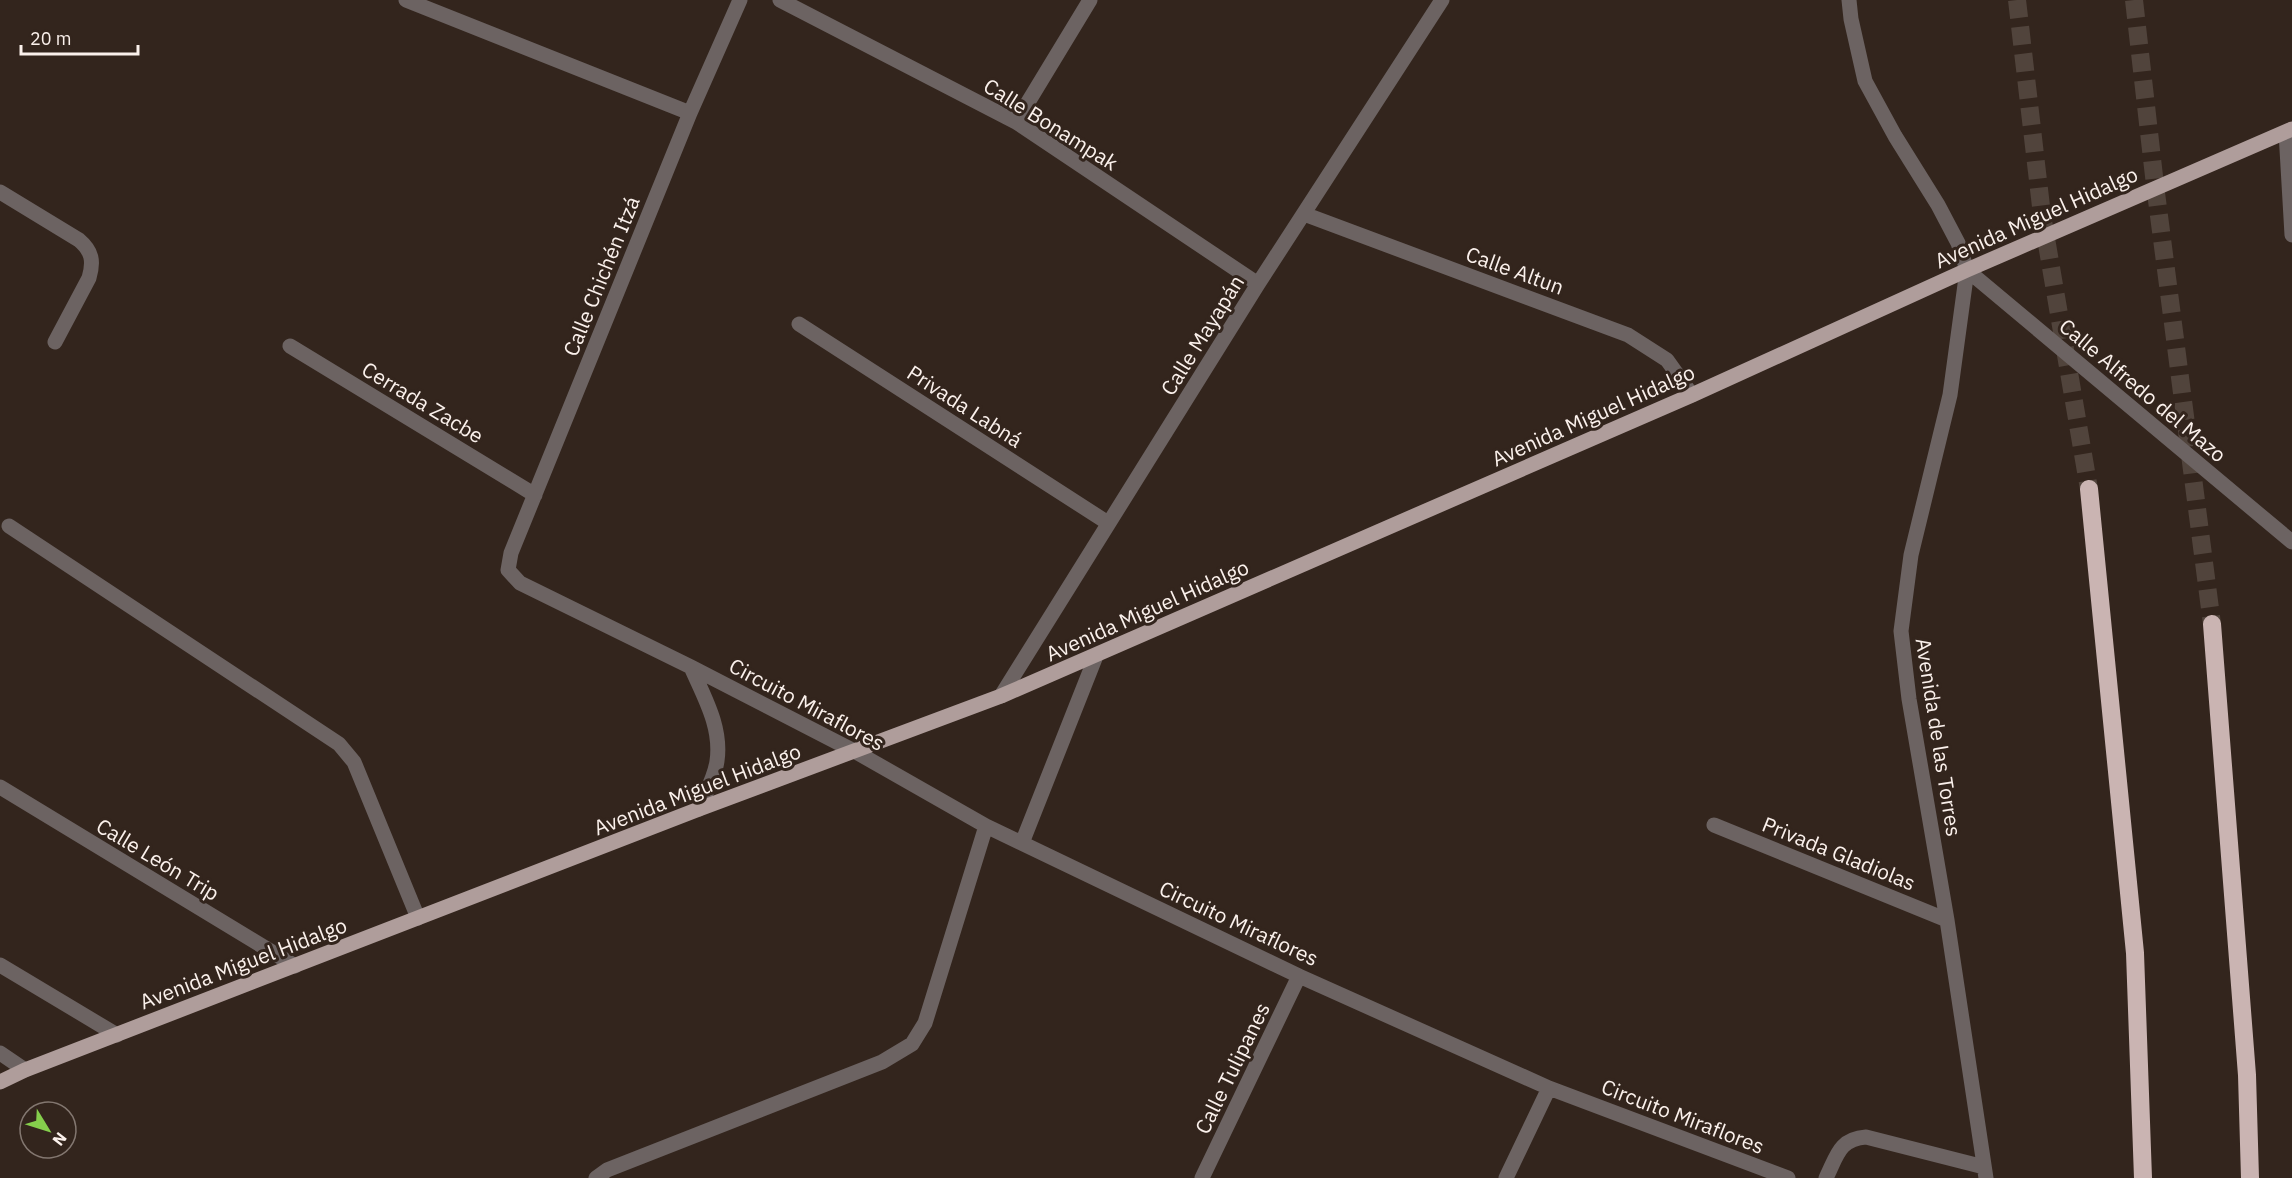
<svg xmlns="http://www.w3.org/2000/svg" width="2292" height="1178" viewBox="0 0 2292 1178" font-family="'IBM Plex Sans',sans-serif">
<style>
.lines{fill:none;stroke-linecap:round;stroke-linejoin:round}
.highway-tunnel{stroke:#51443c;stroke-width:18;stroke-dasharray:18 9;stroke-linecap:butt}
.minor{stroke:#6c6362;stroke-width:15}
.major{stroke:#af9d9b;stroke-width:15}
.highway{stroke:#cab4b2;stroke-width:18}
.labels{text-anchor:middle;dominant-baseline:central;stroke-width:6;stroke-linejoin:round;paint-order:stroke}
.street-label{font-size:21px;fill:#fbf1ec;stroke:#33251d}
</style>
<rect width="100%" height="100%" fill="#33251d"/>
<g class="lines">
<path class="highway-tunnel" d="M2017,0l25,215 47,274
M2134,0l21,185 57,439"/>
<path class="minor" d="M406,0l284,113
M740,0l-50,113 -179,440 -3,17 12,13 171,84 165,85 130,74 313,150 250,112 239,90
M780,0l236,122 242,162
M1849,0l2,19 14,62 30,55 43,69 20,38 9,27 -17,125 -39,160 -10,76 8,68 38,221 39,258
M1016,122l74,-122
M2286,132l6,103
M0,192l79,48c13,11 15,21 10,38l-34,64
M1304,214l324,121 39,25 25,35
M1967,270l325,272
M799,324l309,199
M290,346l245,149
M9,526l330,218 15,18 64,156
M691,667c13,30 31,60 26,94 -2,16 -12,33 -18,48
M1001,696l257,-412 184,-284
M0,787l295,179
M1714,825l233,95
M1022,843l74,-187
M0,965l117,70
M0,1053l25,17
M596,1178l11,-8 275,-108 30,-18 13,-21 61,-197
M1202,1178l97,-202
M1506,1178l43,-90
M1826,1178c11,-22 13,-39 40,-41l118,30"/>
<path class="major" d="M0,1082l25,-12 674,-261 302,-113 691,-301 275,-125 325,-141"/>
<path class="highway" d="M2089,489l46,464 8,225
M2212,624l35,451 3,103"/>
</g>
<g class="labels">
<g class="street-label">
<text transform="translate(1051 124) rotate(32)">Calle Bonampak</text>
<text transform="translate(2036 217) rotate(-24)">Avenida Miguel Hidalgo</text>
<text transform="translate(1515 270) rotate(20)">Calle Altun</text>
<text transform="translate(601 276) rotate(-68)">Calle Chichén Itzá</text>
<text transform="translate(1202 335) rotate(-58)">Calle Mayapán</text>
<text transform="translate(2143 390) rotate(40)">Calle Alfredo del Mazo</text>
<text transform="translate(423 402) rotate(31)">Cerrada Zacbe</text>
<text transform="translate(965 406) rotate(33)">Privada Labná</text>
<text transform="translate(1593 415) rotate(-24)">Avenida Miguel Hidalgo</text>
<text transform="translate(1147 610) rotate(-24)">Avenida Miguel Hidalgo</text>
<text transform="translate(807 704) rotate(28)">Circuito Miraflores</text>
<text transform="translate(1939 737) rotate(81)">Avenida de las Torres</text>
<text transform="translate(697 789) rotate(-21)">Avenida Miguel Hidalgo</text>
<text transform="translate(1839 853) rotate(22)">Privada Gladiolas</text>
<text transform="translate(158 859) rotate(31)">Calle León Trip</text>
<text transform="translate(1239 923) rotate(25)">Circuito Miraflores</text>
<text transform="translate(243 963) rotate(-21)">Avenida Miguel Hidalgo</text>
<text transform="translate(1232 1068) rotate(-64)">Calle Tulipanes</text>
<text transform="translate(1683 1116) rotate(21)">Circuito Miraflores</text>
</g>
</g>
<g transform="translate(48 1130) rotate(128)"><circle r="28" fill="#33251d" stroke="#837770" stroke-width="1.5"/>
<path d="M0-4.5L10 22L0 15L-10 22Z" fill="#85cf4c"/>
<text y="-9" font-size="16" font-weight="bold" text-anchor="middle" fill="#fbf1ec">N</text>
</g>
<path d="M21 45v9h117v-9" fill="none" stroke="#fbf1ec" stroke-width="3"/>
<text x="30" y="45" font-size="18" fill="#fbf1ec" stroke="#33251d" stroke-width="4.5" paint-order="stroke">20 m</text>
</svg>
